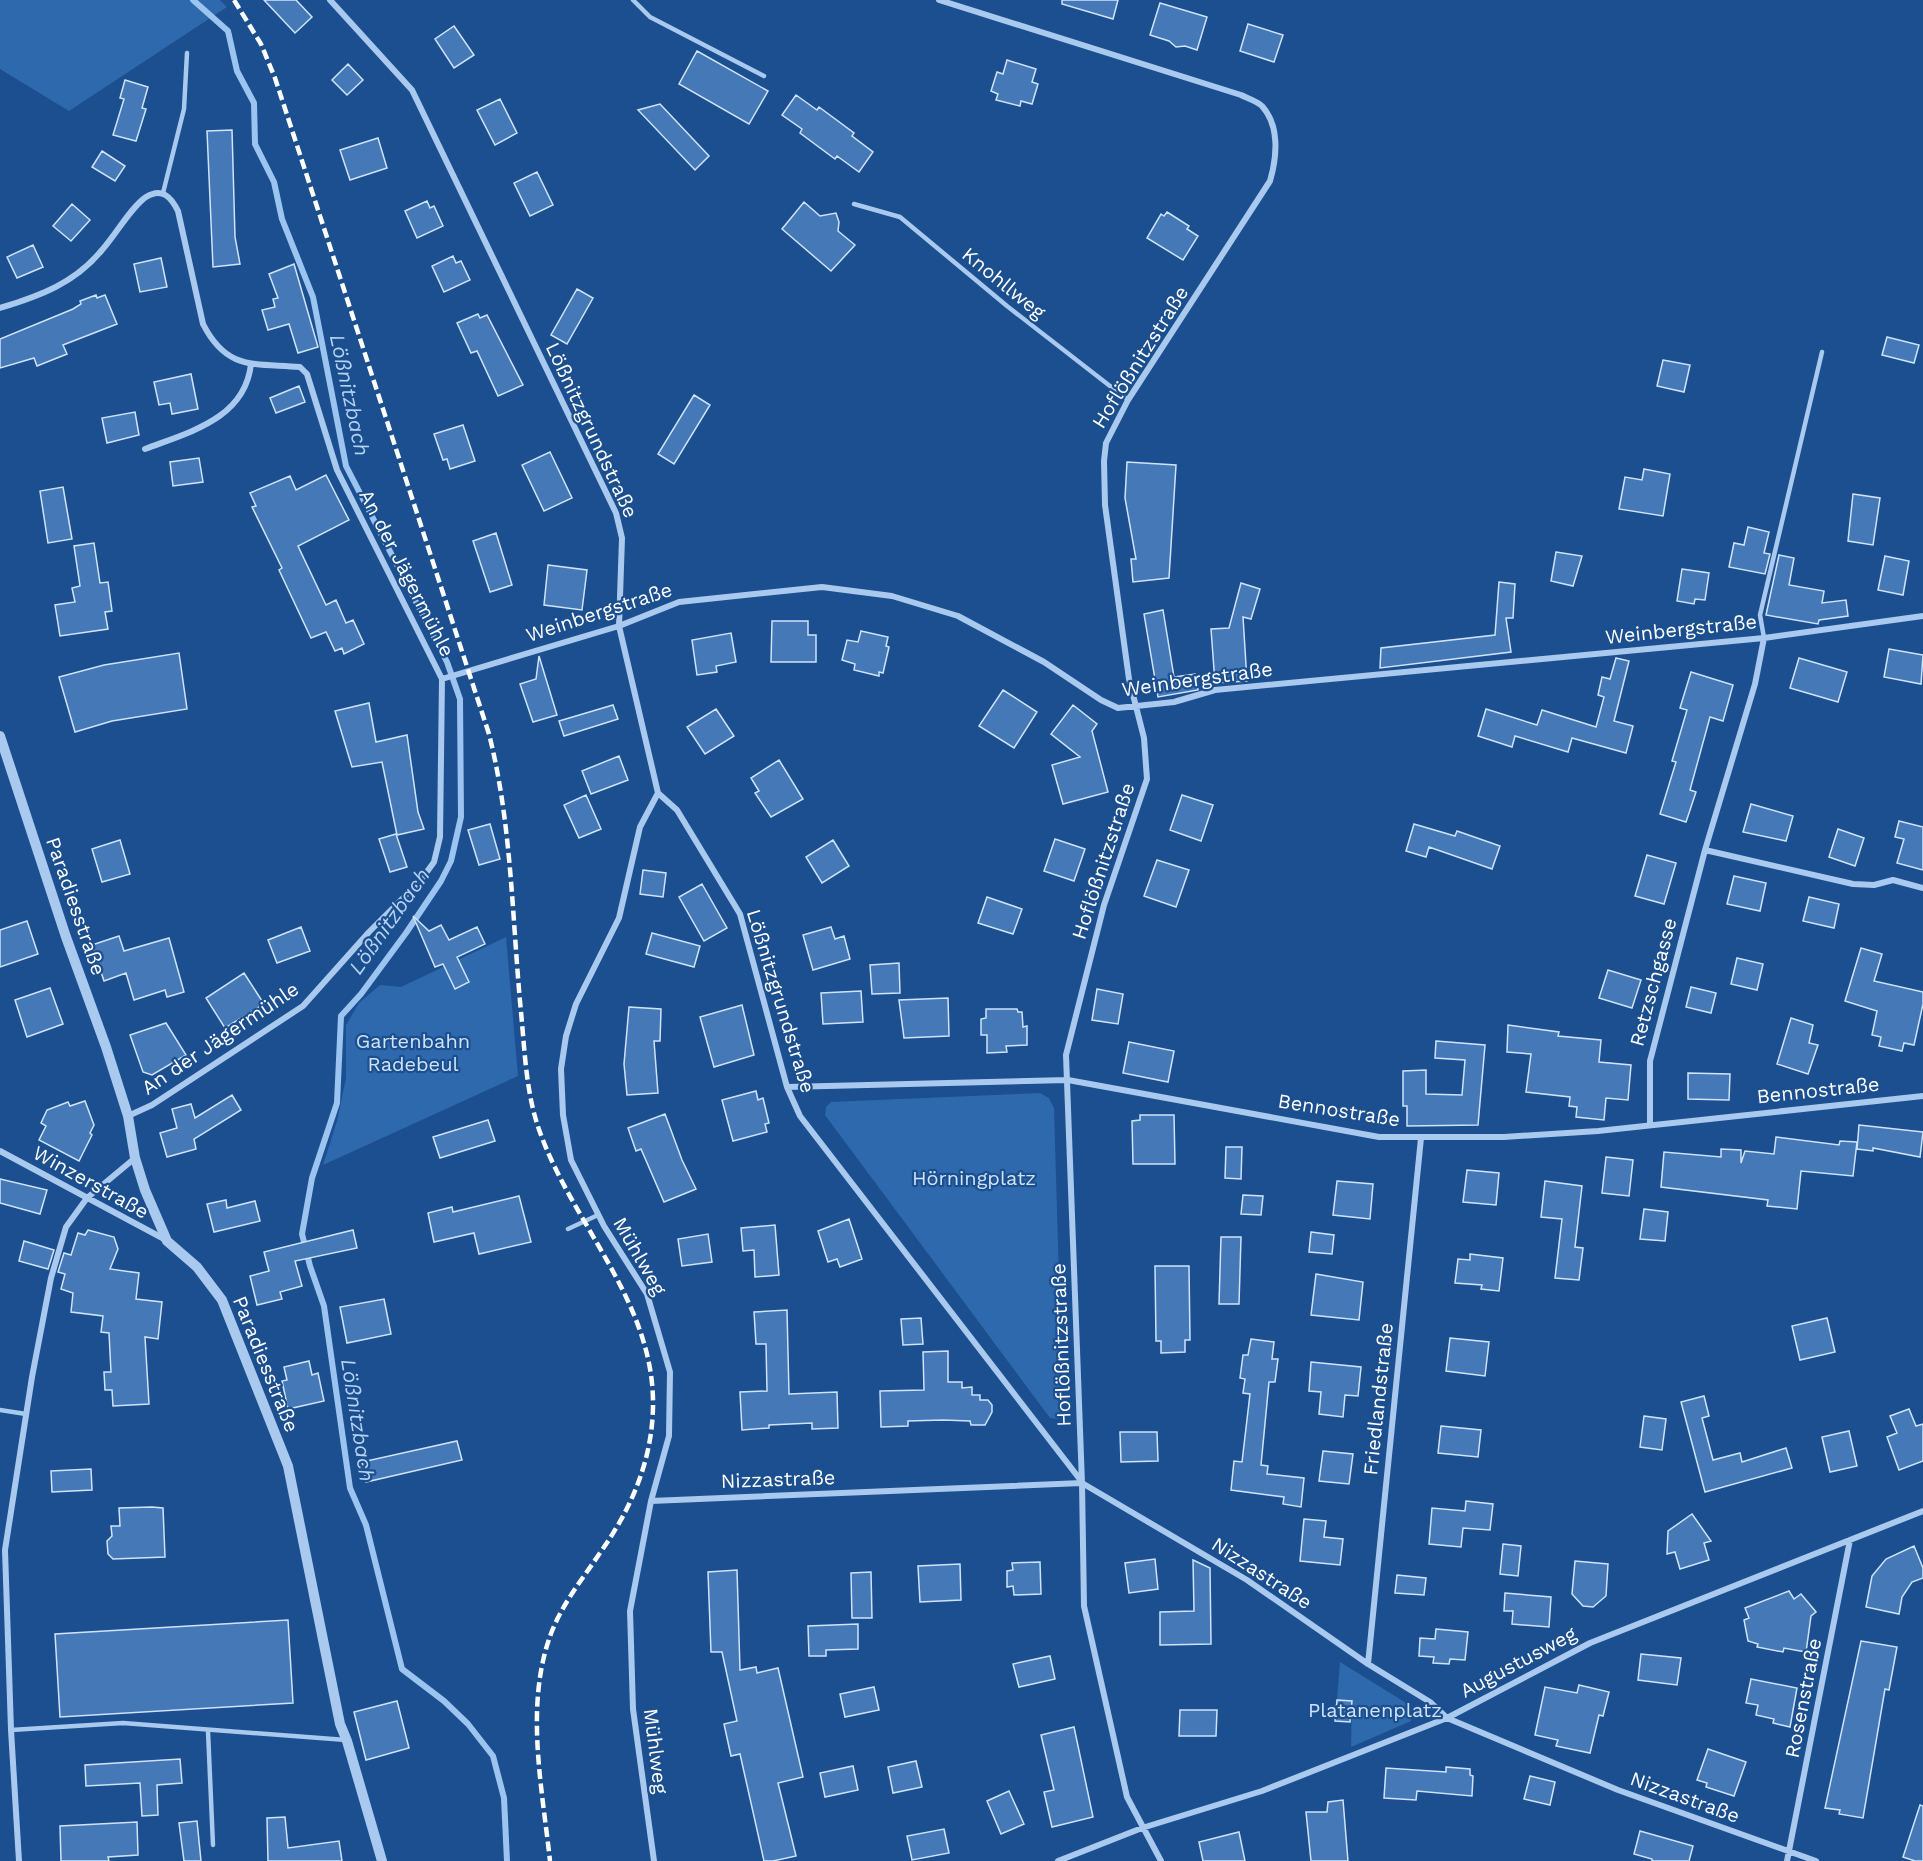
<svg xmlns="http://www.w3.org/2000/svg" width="1923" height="1861" viewBox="0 0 1923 1861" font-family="'Work Sans',sans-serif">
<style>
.green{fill:#2e69ad}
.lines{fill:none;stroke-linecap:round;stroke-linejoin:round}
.stream{stroke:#9cc4f0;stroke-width:6}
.building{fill:#4478b7;stroke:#cfe3fa;stroke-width:1.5}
.service{stroke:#a9c9ee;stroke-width:4.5}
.minor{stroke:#a9c9ee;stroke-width:6}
.tertiary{stroke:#a9c9ee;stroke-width:10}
.rail{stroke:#fff;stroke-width:4.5;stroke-dasharray:10 4.5;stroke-linecap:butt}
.labels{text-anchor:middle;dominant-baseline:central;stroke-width:4.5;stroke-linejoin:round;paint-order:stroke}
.street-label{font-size:20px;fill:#fff;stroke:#1b4f8f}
.park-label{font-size:20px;fill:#cfe3fa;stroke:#1b4f8f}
.water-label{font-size:21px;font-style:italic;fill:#b5d3f5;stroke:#1b4f8f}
</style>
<rect width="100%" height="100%" fill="#1b4f8f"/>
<path class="green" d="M0,0h220l7,7 -158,104 -69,-42z
M506,937l12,139 -195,89 14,-44 9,-43v-53l13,-22 21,-18 21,2z
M1040,1093l9,5 5,10 9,304 -5,7 -8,-1 -225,-303 1,-8 5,-5z
M1340,1662l71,44v15l-60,26 1,-46 -15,-1z"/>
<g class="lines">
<path class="stream" d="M193,0l35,31 9,40 17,32 1,41 19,38 8,37 31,78 33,169 101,196 13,37 1,118 -10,44 -10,20 -35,52 -45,61 -20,22 -4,87 -25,75 -10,56 8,32 14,40 26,182 16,37 36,144 42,32 24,23 25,32 11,42 3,63"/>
</g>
<path class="building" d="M264,0h32l16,17 -17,16z
M1062,0h56l-5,19 -51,-15z
M1160,3l47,14 -10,33 -12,-4 -9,1 -7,-6 -19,-6z
M1248,24l35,11 -9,27 -34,-11z
M454,26l20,29 -20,13 -19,-29z
M697,51l71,40 -19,33 -70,-40z
M1007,60l29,9 -4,13 6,2 -6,20 -11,-3 -1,5 -24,-6 2,-6 -7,-3 6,-19 6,2z
M348,64l15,16 -16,15 -15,-15z
M125,80l23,7 -6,21 4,1 -10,32 -23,-6 11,-36 -4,-1z
M796,95l21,15 2,-3 35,26 -2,3 21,16 -14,20 -22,-16 -2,3 -35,-26 2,-4 -20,-14z
M500,99l17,34 -22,12 -18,-35z
M660,104l49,52 -14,14 -57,-60z
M232,130l3,107 5,27 -27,3 -6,-136z
M378,138l9,30 -37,12 -10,-30z
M102,151l23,15 -10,15 -23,-14z
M537,172l16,33 -23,11 -16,-33z
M427,201l3,7 4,-2 9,20 -26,12 -12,-27z
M804,202l16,14 16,-3 3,9 -1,9 17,14 -24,26 -49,-42z
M72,204l18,16 -19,21 -18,-15z
M1167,212l22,14 -2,3 11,7 -15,24 -36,-22 14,-24 3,2z
M33,245l10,22 -26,11 -10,-21z
M453,256l3,7 5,-2 9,19 -26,12 -12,-26z
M161,258l6,29 -27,5 -6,-28z
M294,264l24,83 -20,6 -9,-29 -21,6 -6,-20 13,-3 -2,-8 5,-1 -9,-24z
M577,289l16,9 -26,46 -16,-9z
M96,295l1,3 8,-3 12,29 -54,21 4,9 -30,12 -3,-8 -34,10v-29l73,-30 8,-5 -1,-3z
M478,314l2,4 7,-3 36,70 -25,11 -21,-45 -6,2 -14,-30z
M1887,337l32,8 -5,18 -32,-8z
M1663,360l27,5 -6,27 -27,-6z
M191,374l7,35 -26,5 -2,-11 -11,2 -5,-23z
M299,386l6,16 -29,11 -6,-15z
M694,395l16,10 -36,59 -16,-10z
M135,412l4,23 -32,8 -5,-25z
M463,425l12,36 -25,8 -3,-10 -4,1 -9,-26z
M550,452l22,46 -28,13 -22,-46z
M199,458l4,24 -30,4 -3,-24z
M1127,462l49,3 -7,113 -36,4 -2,-23h5l-11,-61z
M1644,469l26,5 -7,42 -44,-7 6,-32 17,3z
M326,475l23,45 -51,26 28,59 10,-5 10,23 7,-3 11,24 -20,10 -2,-6 -7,3 -9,-19 -15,6 -32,-68 3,-2 -30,-61 4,-1 -6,-13 40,-17 6,14z
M63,487l9,52 -24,4 -8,-52z
M1853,494l27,4 -7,47 -25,-4z
M1748,527l21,5 -5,21 6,1 -5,20 -36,-7 5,-24 10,2z
M496,533l16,52 -22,7 -17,-51z
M94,543l6,40 8,-1 4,29 -7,1 3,17 -48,7 -5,-31 20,-3 -3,-14 8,-2 -6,-40z
M1556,552l26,4 -9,30 -22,-5z
M1779,555l15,3 -5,27 35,6 -2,12 24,-3 2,16 -29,4 -1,4 -52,-9z
M1885,556l24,5 -6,34 -25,-5z
M548,565l39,5 -5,40 -38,-5z
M1682,569l27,4 -4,27 -10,-1 -1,5 -17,-3z
M1499,582l16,2 -2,34h-7l5,34 -131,16 1,-20 114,-13z
M1241,583l19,6 -9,30 -8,-2 4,64 -32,2 -4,-54 18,-1z
M1163,610l11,67 21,-3 3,16 -40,7 -14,-83z
M772,621h36v14h8v27h-45z
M861,631l27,6 -2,9 3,1 -6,26 -4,-1v4l-25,-6 1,-6 -13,-4 5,-20 11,2z
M731,633l5,29 -20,4 1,6 -20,3 -5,-35z
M1889,649l34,6 -2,29 -37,-7z
M179,653l8,56 -75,12 -37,11 -16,-55 45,-12z
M539,656l18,59 -24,7 -13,-38 16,-5z
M1616,658l13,3 -15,60 19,5 -7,27 -54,-15 -4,14 -53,-16 -3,11 -34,-11 8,-27 51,16 5,-15 54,17 8,-30 -6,-2 4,-18 8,2z
M1799,658l48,14 -9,30 -48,-14z
M1691,672l42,13 -10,36 -13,-4 -20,73 6,2 -10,30 -26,-8 16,-52 -4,-1 15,-51 -7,-2z
M1003,690l34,22 -23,36 -35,-22z
M369,703l7,39 31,-7 11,77 6,17 -27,6 -15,-73 -30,5 -17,-56z
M613,705l5,14 -54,17 -5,-15z
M1073,705l24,19 -5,7 16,61 -45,12 -11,-39 28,-8 -29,-23z
M716,709l18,27 -29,18 -18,-27z
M619,756l9,24 -37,14 -9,-23z
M779,760l24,39 -32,18 -16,-24 4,-2 -8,-13z
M586,795l15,34 -22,9 -15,-33z
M1182,795l31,10 -12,36 -31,-11z
M1751,804l42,12 -7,25 -43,-9z
M1899,821l24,6v43l-26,-7 7,-24 -9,-2z
M490,824l10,35 -21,6 -11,-35z
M1414,824l41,12 2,-5 43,15 -8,23 -63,-22 -3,10 -20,-6z
M1838,829l26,9 -9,28 -26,-9z
M396,834l11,33 -17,5 -11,-33z
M1055,839l30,10 -11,32 -30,-10z
M120,840l10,34 -28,8 -10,-33z
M833,840l16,26 -27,17 -16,-26z
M1647,855l29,8 -12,41 -29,-8z
M1157,860l32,10 -13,37 -32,-11z
M643,870l23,3 -3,24 -23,-3z
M1734,876l32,7 -6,28 -33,-7z
M702,884l25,44 -23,13 -25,-44z
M987,897l35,12 -9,25 -35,-11z
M1809,897l30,7 -5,24 -31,-7z
M413,916l16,15 12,-6 8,15 28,-13 8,17 -28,13 12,25 -14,7 -12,-25 -8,3z
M27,921l11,33 -38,13v-37z
M301,927l9,24 -33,12 -9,-23z
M831,927l4,12 9,-3 6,23 -37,11 -10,-35z
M652,933l48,13 -6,21 -48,-13z
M119,936l5,15 45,-13 15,54 -17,5 -2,-7 -31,10 -8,-27 -22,8 -12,-36z
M1861,948l21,6 -8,27 49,11v12l-9,41 -10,-2 -2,8 -23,-5 2,-9 -9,-2 5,-24 -32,-10z
M1737,958l26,6 -6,26 -26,-6z
M899,963l1,30 -28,1 -2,-29z
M1608,970l33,10 -9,28 -33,-10z
M244,973l20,31 -39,24 -19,-30z
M1691,987l25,6 -5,20 -25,-6z
M50,988l13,36 -36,13 -12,-37z
M1097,989l26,5 -5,30 -26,-4z
M861,991l2,31 -40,2 -2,-31z
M948,998l1,38 -45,2 -5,-38z
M742,1005l12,50 -40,12 -14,-50z
M629,1007l32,2 -1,32h-6l4,52 -31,2 -3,-31z
M986,1009h31l1,3h4l1,15 4,-1v19l-21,1 1,6 -20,1v-18h-6v-16l5,-1z
M1791,1018l22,7 -4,18 9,2 -10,29 -31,-10z
M166,1023l20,32 -34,20 -9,-3 -13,-37z
M1508,1025l51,7 -1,4 43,4 -2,22 32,3 -3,35 -22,-2 -2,22 -28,-3 1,-10 -8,-1 1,-9 -44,-5 5,-38 -24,-2z
M1436,1041l49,4 -7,80 -71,1v-20h-4v-35l23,-1v24l36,1 3,-35 -30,-2z
M1129,1042l45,9 -6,31 -45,-9z
M1688,1073l42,1 -1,26 -41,-1z
M756,1091l2,9 5,-2 6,25 -4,1 2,8 -34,9 -11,-41z
M232,1095l9,15 -47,29 2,10 -29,8 -7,-24 17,-5 -5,-19 19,-5 4,14z
M85,1101l9,24 -4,8 2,2 -13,26 -40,-21 7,-14 -5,-3 6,-13 21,-8 2,4z
M665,1114l17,46 14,29 -32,13 -23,-53 -5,2 -8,-23z
M1140,1115h34l1,49h-42l-1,-43 8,-1z
M488,1120l7,21 -55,17 -7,-21z
M1859,1125l64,7 -3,25 -47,-9v3l-16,-2z
M1776,1137l63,8 1,-4 17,1 -4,34 -52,-5 -4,38 -30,-3 1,-6 -107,-13 3,-35 57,5v-8l20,1v13l4,-12 29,3z
M1226,1147h16l-1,32 -16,-1z
M1606,1157l27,3 -4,36 -27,-3z
M1467,1170l32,3 -3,32 -33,-3z
M0,1179l47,11 -7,24 -40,-11z
M1337,1181l36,3 -3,35 -37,-4z
M1545,1181l37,5 -7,61 8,1 -4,32 -24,-2 7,-59 -21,-2z
M1243,1195l20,1 -2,19 -20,-1z
M519,1196l12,46 -52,12 -5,-21 -40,9 -6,-29 24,-6 1,5z
M226,1200l1,8 28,-7 5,20 -46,11 -7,-28z
M1644,1209l24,3 -3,29 -25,-2z
M849,1219l13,40 -22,8 -3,-8 -9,3 -10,-31z
M775,1225l4,50 -24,2 -1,-27 -11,1 -2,-23z
M88,1230l26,7 4,12 -8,20 29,4 -3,26 26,3 -4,37 -13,-2 4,67 -36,2 -1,-16h-7l-1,-18h7l-2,-39 -8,-1 2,-16 -32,-4 2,-19 -12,-4 4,-15 -7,-2 6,-19 7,2 7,-22 7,2z
M353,1230l4,18 -62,13 7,25 -22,6 2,7 -25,6 -7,-29 19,-5 -5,-19z
M1311,1232l23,3 -2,19 -23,-2z
M708,1234l4,28 -30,4 -4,-27z
M1221,1237h20l-2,67h-20z
M24,1241l30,9 -6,19 -29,-8z
M1470,1254l33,4 -4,33 -18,-2 1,-4 -27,-2 3,-24 12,1z
M1155,1266h34l1,74h-5v12l-24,1v-12h-5z
M1316,1274l47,8 -4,38 -48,-5z
M384,1299l7,35 -44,9 -7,-36z
M787,1310l2,84 48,-2 1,36 -26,1v-6l-43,2v3l-27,2 -2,-38 27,-1 -1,-47h-10l-2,-32z
M921,1318l2,26 -20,1 -2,-26z
M1827,1318l8,34 -35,8 -8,-34z
M1450,1338l39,4 -4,34 -39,-5z
M1251,1339l23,3 -2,17h6l-3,23h-6l-8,83 7,1 -1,8 37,4 -3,29 -18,-3 1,-7 -53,-7 3,-29 8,1 8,-68 -7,-1 2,-14 -5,-1 3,-23h5z
M948,1351v31h14v6l10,-1v8h8v5h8l4,5v7l-7,13h-14l-1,-4 -27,-1 -35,1v5l-27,1 -1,-36 44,-1 -1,-38z
M309,1361l3,14 6,-2 6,28 -36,8 -6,-28 5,-1 -3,-13z
M1311,1362l50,5 -3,29 -13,-1 -2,22 -24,-3 2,-22 -12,-1z
M1704,1396l5,20 -7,2 11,42 27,-7 2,9 44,-14 6,20 -87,24 -24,-90z
M1909,1409l7,17 7,-2v37l-24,9 -12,-33 10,-4 -7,-17z
M1644,1416l22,3 -4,31 -22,-3z
M1441,1426l40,4 -3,27 -40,-4z
M1849,1431l8,35 -27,6 -8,-35z
M1120,1432h37l1,29 -37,1z
M457,1441l5,19 -96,22 -4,-20z
M1323,1451l30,3 -4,30 -30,-3z
M91,1469l1,21 -40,2 -1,-21z
M1466,1501l27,3 -3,26 -27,-2 -2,19 -32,-3 3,-36 33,3z
M152,1507l11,1 2,49 -52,2 -5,-5 -1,-13 5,-5 -1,-10h9l-1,-18z
M1692,1514l19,27 -7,2 5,17 -29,9 -5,-17 -8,2 1,-23z
M1304,1519l22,2 -2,16 19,2 -3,26 -40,-4z
M1503,1544l18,2 -3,30 -18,-2z
M1914,1546l9,22v10l-11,4 -10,15 -3,17 -33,-7 6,-31 14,-17z
M1155,1559l3,30 -29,4 -4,-30z
M1193,1560l17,8 1,76 -51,1v-33l34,-1z
M1575,1561l33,3 -2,32 -13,11 -10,-1 -11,-12z
M1040,1562l1,32 -27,1 -1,-9 -6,1v-16l6,-1 -1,-7z
M960,1564l1,36 -41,2 -2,-36z
M737,1570l3,100 16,-3 1,6 21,-5 25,109 -25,6 18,73 -23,5h-9l-24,-107 -9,2 -7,-32 13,-3 -15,-69h-11l-3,-80z
M871,1572l1,46h-20l-1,-45z
M1397,1575l29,3 -2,17 -29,-2z
M1789,1591l5,8 7,-5 15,18 -5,4 -5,36 -22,-4 -1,4 -26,-5 1,-3 -10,-3 -4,-21 5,-2 -4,-10z
M1505,1593l46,4 -2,30 -37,-3 1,-13h-9z
M288,1620l5,83 -233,14 -5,-83z
M858,1624v25l-32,1v6h-17l-1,-30z
M1436,1629l32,3 -3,28 -15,-1 -1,5 -16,-1 1,-6 -15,-1 1,-18 15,1z
M1861,1641l36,6 -8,43 -4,-1 -22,129 -24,-4 1,-4 -15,-2z
M1641,1654l40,4 -4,27 -39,-5z
M1050,1656l5,23 -36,8 -6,-23z
M1751,1679l46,9 -7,39 -17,-4 1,-4 -18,-4 2,-10 -12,-2z
M1579,1685l30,7 -6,24 -4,-1 -9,38 -34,-7 2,-6 -23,-5 10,-48 32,6z
M874,1687l5,23 -34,7 -5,-23z
M1337,1700l15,1 -2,21 -15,-1z
M397,1701l12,47 -43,12 -12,-48z
M1180,1710h37l-1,26h-37z
M1074,1727l19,90 -41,10 -8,-35 10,-2 -13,-55z
M1708,1749l38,13 -12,34 -28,-9 1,-4 -10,-3z
M180,1759l2,24 -25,2 1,30 -16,1 -2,-33 -54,3 -1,-21z
M916,1761l6,26 -29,6 -5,-26z
M853,1766l5,24 -33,7 -5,-24z
M1446,1767l24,2v6l3,1 -1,20 -55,-5 -1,9 -32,-2 2,-30 60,4z
M1530,1776l25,6 -5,23 -26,-6z
M1009,1791l15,33 -23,10 -14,-33z
M1343,1800l5,61h-37l-5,-49h21l1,-10z
M1920,1805l3,1v55h-8l-12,-4z
M285,1817l3,31 51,-7 3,20h-74l-1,-43z
M197,1821l4,40h-17l-5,-38z
M137,1822l1,33 -30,2 1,4h-48l-1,-35z
M944,1829l5,24 -37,7 -5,-24z
M1640,1831l53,15 -4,15h-37v-2l-18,-5z
M1239,1832l6,29h-42l-4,-19z"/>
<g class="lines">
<path class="service" d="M633,0l17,17 114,59
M163,193l21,-84 3,-56
M854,204l46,13 107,89 121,94
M1764,638l-4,-23 62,-263
M568,1229l30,-14
M0,1410l26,4
M11,1730l112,-7 223,17
M208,1731l5,114"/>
<path class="minor" d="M330,0l82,90 204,423 6,25 -3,88 39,167 19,17 63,104 47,173 13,29 282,366
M939,0l302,95c6,3 16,6 21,11 18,20 15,51 8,75l-142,219 -22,43 -2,18 1,44 24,174 15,59 3,41 -43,126 -38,150 16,428 2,123 43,191 34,64
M0,308c40,-12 75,-25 102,-58 13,-14 29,-43 44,-53 16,-10 25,0 32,14l25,113c24,47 51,39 97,43l7,7 30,96 105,209 -2,158 -6,25 -13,18 -52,52 -66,74 -151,99 -24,11
M145,449c44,-17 100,-30 106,-85
M442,679l177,-53 60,-24 143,-15 70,9 66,20 86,46 57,38 17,8 56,-6 41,-12 549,-52 159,-22
M1705,850l148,34 21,1 19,-5 30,8
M787,1087l281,-7 311,57h125l94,-6 325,-35
M1650,1125v-64l55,-211 50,-166 9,-46
M0,1151l166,89
M651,1501l431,-18 165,97 121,84 62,38 17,16 171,72 198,71
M1368,1664l53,-526
M19,1861l-8,-131 -6,-180 27,-173 19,-99 15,-51 21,-29 48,-40
M654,1861l-21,-152 -3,-98 21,-110 18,-65 1,-64 -23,-78 -43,-68 -33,-66 -8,-45 -2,-46 5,-33 10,-32 43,-86 21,-91 18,-34
M1058,1861l84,-33 120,-37 185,-73 143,-75 333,-132
M1787,1861l63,-321"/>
<path class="tertiary" d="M0,736l66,201 40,110 22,69 7,42 10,32 22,51 30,26 25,33 66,166 52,258 7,17 35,120"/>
<path class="rail" d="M234,0l27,44 14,34 214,656c23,91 23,185 32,278 4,41 5,84 20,123 34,92 114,169 112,272 -1,53 -21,100 -51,143 -18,27 -38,51 -50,81 -28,72 -10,155 -2,230"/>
</g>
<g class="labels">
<g class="street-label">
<text transform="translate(1004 283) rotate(39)">Knohllweg</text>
<text transform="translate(1140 357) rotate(-58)">Hoflößnitzstraße</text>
<text transform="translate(592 430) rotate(65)">Lößnitzgrundstraße</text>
<text transform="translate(407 573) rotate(63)">An der Jägermühle</text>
<text transform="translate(599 612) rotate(-18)">Weinbergstraße</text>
<text transform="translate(1681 629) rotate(-6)">Weinbergstraße</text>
<text transform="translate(1197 679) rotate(-8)">Weinbergstraße</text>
<text transform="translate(1103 861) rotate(-72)">Hoflößnitzstraße</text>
<text transform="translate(76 906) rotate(71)">Paradiesstraße</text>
<text transform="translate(1653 982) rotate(-75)">Retzschgasse</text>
<text transform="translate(781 1001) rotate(73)">Lößnitzgrundstraße</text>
<text transform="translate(220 1038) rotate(-34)">An der Jägermühle</text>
<text transform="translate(1818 1090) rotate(-6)">Bennostraße</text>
<text transform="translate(1339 1110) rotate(9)">Bennostraße</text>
<text transform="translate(91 1182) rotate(29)">Winzerstraße</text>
<text transform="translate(640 1256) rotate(60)">Mühlweg</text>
<text transform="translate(1061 1345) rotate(-92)">Hoflößnitzstraße</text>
<text transform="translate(266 1364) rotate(68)">Paradiesstraße</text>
<text transform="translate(1378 1399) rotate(-84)">Friedlandstraße</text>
<text transform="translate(778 1479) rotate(-2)">Nizzastraße</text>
<text transform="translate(1262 1573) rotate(33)">Nizzastraße</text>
<text transform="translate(1518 1662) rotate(-28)">Augustusweg</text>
<text transform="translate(1803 1698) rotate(-79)">Rosenstraße</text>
<text transform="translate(656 1751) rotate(83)">Mühlweg</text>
<text transform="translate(1685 1797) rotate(20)">Nizzastraße</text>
</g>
<g class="park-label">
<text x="413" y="1041">Gartenbahn<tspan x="413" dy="23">Radebeul</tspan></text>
<text x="974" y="1178">Hörningplatz</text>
<text x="1375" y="1710">Platanenplatz</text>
</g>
<g class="water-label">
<text transform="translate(350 395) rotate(78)">Lößnitzbach</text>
<text transform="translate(389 921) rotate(-55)">Lößnitzbach</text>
<text transform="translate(358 1420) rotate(81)">Lößnitzbach</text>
</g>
</g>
</svg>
